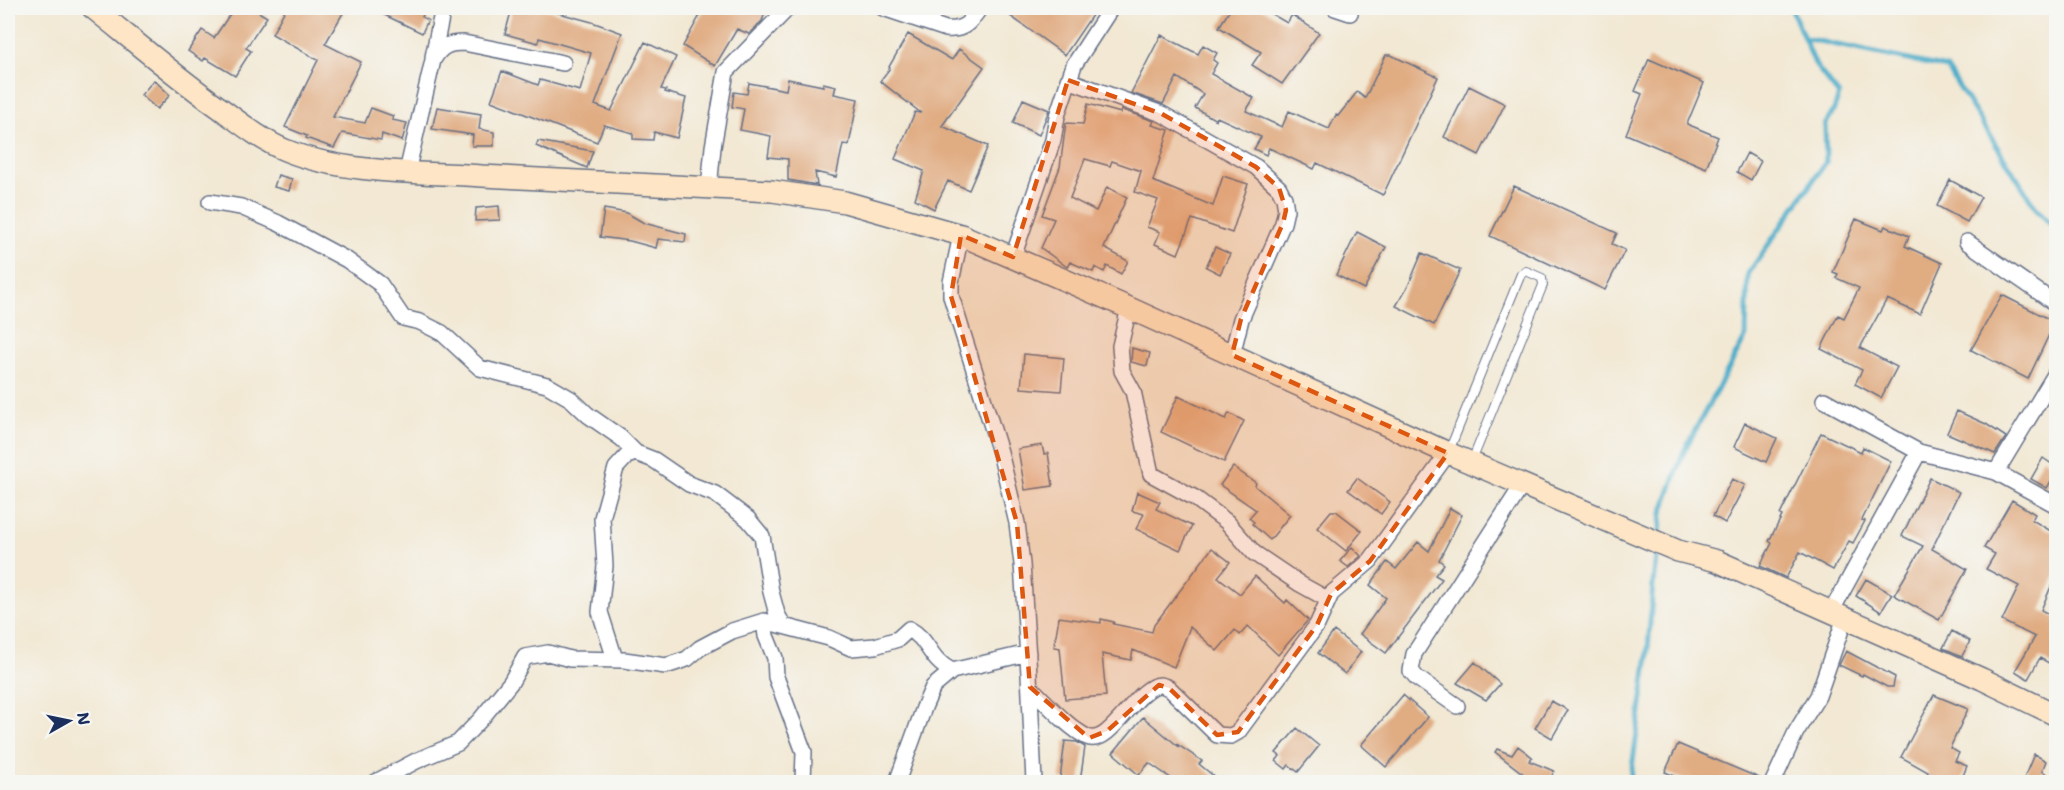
<svg xmlns="http://www.w3.org/2000/svg" width="2064" height="790" viewBox="0 0 2064 790" font-family="'Shantell Sans',sans-serif">
<style>
.lines{fill:none;stroke-linecap:round;stroke-linejoin:round}
.stream{stroke:#4aacc9;stroke-width:5}
.building{fill:#e0ac82}
.lane-casing{stroke:#667087;stroke-width:10}
.street-casing{stroke:#667087;stroke-width:18}
.secondary-casing{stroke:#667087;stroke-width:24}
.lane{stroke:#fff;stroke-width:8}
.street{stroke:#fff;stroke-width:15}
.secondary{stroke:#fde5c5;stroke-width:21}
.marked{fill:#de5710;fill-opacity:0.2;stroke:#de5710;stroke-width:4.5;stroke-dasharray:12 8;stroke-linejoin:round}
</style>
<rect width="100%" height="100%" fill="#f6f6f2"/>
<filter id="ink" filterUnits="userSpaceOnUse"><feTurbulence type="fractalNoise" baseFrequency=".0167" numOctaves="2"/><feDisplacementMap in="SourceGraphic" scale="12" xChannelSelector="R" yChannelSelector="G"/><feConvolveMatrix kernelMatrix="1 2 1 2 8 2 1 2 1" color-interpolation-filters="sRGB"/></filter>
<filter id="wash" filterUnits="userSpaceOnUse"><feTurbulence type="fractalNoise" baseFrequency=".008" numOctaves="4" result="noise"/><feDisplacementMap in="SourceGraphic" scale="24" xChannelSelector="R" yChannelSelector="G"/><feGaussianBlur stdDeviation="1.35" result="paint"/><feColorMatrix in="noise" values="0 0 0 0 0 0 0 0 0 0 0 0 0 0 0 0 0 1.4 0 .05"/><feComposite in="paint" operator="in"/></filter>
<g filter="url(#wash)">
<rect width="100%" height="100%" fill="#f2e8d3"/>
<g class="lines">
<path class="stream" d="M1804,38l143,30 89,140 20,22
M1659,539l3,-26 22,-62 62,-115 2,-62 78,-112 -1,-37 8,-13 6,-17 -23,-29 -25,-58
M1630,782l17,-119 6,-79 4,-36"/>
</g>
<g id="blocks">
<path class="building" d="M234,8h18l15,9 -21,31 5,3 -16,25 -30,-18 -2,3 -15,-10 14,-21 12,8z
M286,8h60l-21,36 36,18 -28,55 32,6 6,-15 22,8 -1,4 15,3 -5,18 -20,-7 -1,6 -39,-7 -8,15 -28,-10 1,-2 -22,-9 33,-67 -46,-26z
M370,8h56l-4,9 6,3 -6,13z
M512,8h28l52,14 30,11 -27,72 16,6 34,-69 31,15 -15,32 5,1 -1,2 21,6 -9,40 -23,-6 -1,8 -20,-1v-6l-29,-8 -7,17 -106,-41 11,-30 36,14 2,-5 40,11 11,-38 -52,-15 -1,5 -33,-9z
M704,8h63l-5,13 -13,13 -12,-5 -22,37 -32,-20z
M999,8h98l-32,47z
M1231,8h30l26,15 5,-8 27,18 -37,51 -30,-19 9,-13 -42,-25z
M908,34l44,26 7,-11 25,18 -42,59 46,20 -19,44 -21,-9 -14,28 -19,-10 9,-28 -29,-12 20,-47 6,1 -41,-32 10,-13 -1,-1z
M1161,35l37,19 5,-9 14,8 -4,7 4,3 -6,11 43,24 -8,13 36,16 7,-16 40,18 7,-14 2,1 19,-24 8,6 21,-43h5l47,22 -55,118 -66,-32 -3,6 -45,-21 -3,7 -12,-6 7,-12 -44,-20 -1,3 -21,-12 8,-14 -26,-17 -14,27 -32,-11z
M1649,59l55,24 -17,41 31,13 -12,31 -80,-34 16,-40 -7,-3z
M788,79l35,7v-3l13,3 -2,8 24,5 -9,46 -6,-1 -7,33 -21,-5 2,13 -29,-5v-21l-20,-2 3,-21 -31,-6 4,-21 -12,-2 2,-15 13,2 2,-11 37,7z
M154,80l16,15 -13,14 -16,-14z
M1469,86l36,18 -26,51 -35,-18z
M1023,99l26,11 -10,25 -26,-12z
M1088,104l33,9 1,-3 32,11 -2,4 17,5 -16,51 60,25 10,-30 25,8 -16,49 -40,-14 -14,35 -23,-10 5,-12 -13,-5 11,-27 -23,-8 6,-21 -29,-10 -2,5 -25,-7 -15,39 26,13 11,-24 20,10 -23,51 24,13 -7,13 -14,-8 -3,6 -9,-5 -2,5 -23,-10 -3,5 -26,-19 13,-29 -12,-4 18,-48 6,-44 17,1z
M437,107l44,7 -2,15 15,3v14h-22l1,-11 -41,-6z
M538,141l55,10 -6,17 -51,-22z
M1747,153l14,8 -10,19 -14,-8z
M278,175l14,4 -3,12 -15,-4z
M1950,180l31,17 -14,25 -30,-16z
M1514,186l103,47 -5,11 13,6 -20,40 -115,-54z
M499,206l1,14 -25,1 1,-13z
M604,209l23,4 17,10 42,11 -1,8 -27,-3 -2,9 -26,-7 -30,-4z
M1856,219l27,11 2,-4 24,10 -4,10 37,17 -22,51 -33,-15 -27,49 37,19 -16,31 -26,-14 7,-14 -41,-21 17,-34 6,3 15,-30 -23,-10 2,-4 -5,-2z
M1357,232l29,15 -22,42 -28,-14z
M1215,247l15,7 -10,20 -14,-7z
M1422,253l38,17 -26,55 -38,-19 12,-20z
M2002,295l53,27 -27,57 -57,-29z
M1132,348l18,5 -3,13 -16,-4z
M1024,354l40,4 -3,33 -40,-3z
M1178,396l48,23 3,-6 15,8 -20,41 -63,-30z
M1957,411l29,13 20,13 -11,17 -48,-21z
M1745,423l32,15 -11,24 -32,-15z
M1821,433l40,19 2,-5 28,14 -29,59 3,1 -12,22 -4,-2 -16,29 -33,-18 -14,26 -26,-12 12,-23 -3,-2 13,-25 -2,-1z
M1042,445l2,9 4,-1 5,33 -28,4 -7,-41z
M2043,458l13,9v5l-9,16 -16,-9z
M1233,467l23,16 -1,3 35,29 -20,25 -18,-16 2,-2 -5,-4 7,-8 -36,-25z
M1357,478l33,24 -9,12 -33,-24z
M1930,478l29,14 -27,57 35,20 -28,51 -45,-25 29,-49 -21,-10z
M1732,479l13,6 -20,38 -12,-7z
M1137,492l23,10 -4,7 36,17 -12,24 -44,-21 8,-15 -12,-3z
M2012,500l23,14 -3,6 24,14v41l-15,35 15,8v49l-16,-9 -12,21 -13,-8 20,-34 -33,-16 17,-35 -33,-17 9,-15 -11,-6z
M1450,508l12,7 -23,45 5,4 -9,11 7,4 -56,74 -26,-19 26,-36 -16,-13 17,-23 9,7 22,-27 11,9z
M1331,511h5l26,20 -16,20 -29,-23z
M1352,547l9,9 -13,11 -8,-6z
M1212,548l18,14 -12,15 22,17 15,-18 30,27 2,-3 21,20 -30,35 -30,-29 -8,9 -5,-5 -18,21 -27,-24 -16,40 -41,-17 -2,10 -29,-6 4,42 -41,3 -5,-51 -6,-1 5,-30 42,6v-4l13,3 -1,2 39,8 2,-7z
M1866,579l26,15 -11,18 -25,-16z
M1334,631l27,21 -16,22 -27,-21z
M1952,631l18,10 -8,15 -19,-8z
M1846,651l49,26 -2,10h-6l-24,-13 -1,2 -23,-11z
M1475,662l25,22 -14,16 -29,-17z
M1403,695l25,22 -42,50 -25,-22z
M1934,695l34,14 -18,39 9,5 -4,8 12,5 -7,17h-36l4,-11 -27,-15z
M1551,701l17,9 -16,28 -17,-10z
M1143,717l35,29v-1l24,16 -3,3 23,19h-44l-29,-20 -10,12 -26,-22z
M1297,728l22,18 -21,26 -9,-7 -3,4 -10,-8 4,-5 -4,-3z
M1065,741l12,1 8,5 -5,35 -20,-3z
M1678,744l86,36 -1,3h-65l-10,-5 -1,3 -22,-9z
M1518,746l14,11 -3,4 25,10 -5,12h-5l-19,-8 -30,-23 2,-3 15,6z
M2034,754l12,7 -4,10 14,9v3h-34z"/>
</g>
</g>
<g filter="url(#ink)">
<use href="#blocks" fill-opacity="0" stroke="#667087" stroke-width="1.5"/>
<g class="lines">
<g class="lane-casing">
<path id="lane" d="M1449,451l72,-177 5,-3 16,7 1,7 -71,176"/>
</g>
<g class="street-casing">
<path id="street" d="M883,8l63,21c18,2 24,-7 34,-21
M1335,8l15,5
M433,57l10,-49
M1068,80l94,34 94,53 23,21 5,10 2,12 -3,13 -42,96 -9,36
M407,172l26,-112c8,-14 15,-17 31,-17l99,20
M709,188l4,-41 13,-75 62,-64
M210,202l31,5 37,16 69,37 33,24 23,34 17,4 22,11 38,35 67,17 24,14 17,16 33,23 15,15 18,7 35,24 26,10 33,25 14,17 9,56 6,22 6,11
M961,235l-10,47v14l49,156 17,71 5,41 7,110 5,108
M1967,242l89,62
M1013,257l40,-117 4,-24 17,-51 37,-57
M1129,308l-9,38 2,25 11,20 18,83 44,24 32,24 27,31 46,31 27,15
M1824,400l95,52 77,20 60,33
M1996,472l60,-99
M1831,612l88,-160
M764,621l2,15 9,22 1,19 28,75 -1,30
M615,659l-15,-47 5,-46 -3,-48 14,-50 11,-12 9,-3
M1030,687c16,15 37,40 57,50 23,11 50,-52 73,-52 3,0 6,2 9,3l48,47 14,1 7,-4 79,-107 14,-31 39,-33 78,-108
M1457,706l-40,-28 -6,-7 3,-17 109,-170
M376,782l40,-21 42,-18 23,-24 30,-37 14,-25 23,-4 22,6 54,1 42,6 21,-7 13,-11 32,-17 32,-10 65,17 22,10 24,-2 23,-7 11,-10c21,11 19,30 43,42l76,-18
M897,782l28,-77 8,-18 19,-16
M1773,782l23,-50 22,-36 27,-78"/>
</g>
<g class="secondary-casing">
<path id="secondary" d="M93,8c41,33 81,67 124,98 22,16 44,34 68,44 58,24 136,22 197,26 97,5 194,10 290,15l73,11 116,33 168,73 319,145 230,98 39,10 265,118 74,36"/>
</g>
<use href="#lane" class="lane"/>
<use href="#street" class="street"/>
<use href="#secondary" class="secondary"/>
</g>
</g>
<path class="marked" d="M1068,80l94,34 94,53 23,21 7,22 -3,13 -42,96 -9,36 216,98 -78,108 -39,33 -14,31 -79,107 -21,3 -48,-47 -10,-3 -52,46 -18,7 -59,-51 -13,-164 -66,-227 10,-61 52,22z"/>
<rect width="2064" height="790" fill="none" stroke="#f6f6f2" stroke-width="30"/>
<g transform="translate(69 721) rotate(81)" stroke="#f6f6f2" stroke-width="4.5" paint-order="stroke">
<path d="M0-4.5L10 22L0 15L-10 22Z" fill="#1b2f5e"/>
<text y="-9" font-size="16" font-weight="bold" text-anchor="middle" fill="#1b2f5e">N</text>
</g>
</svg>
